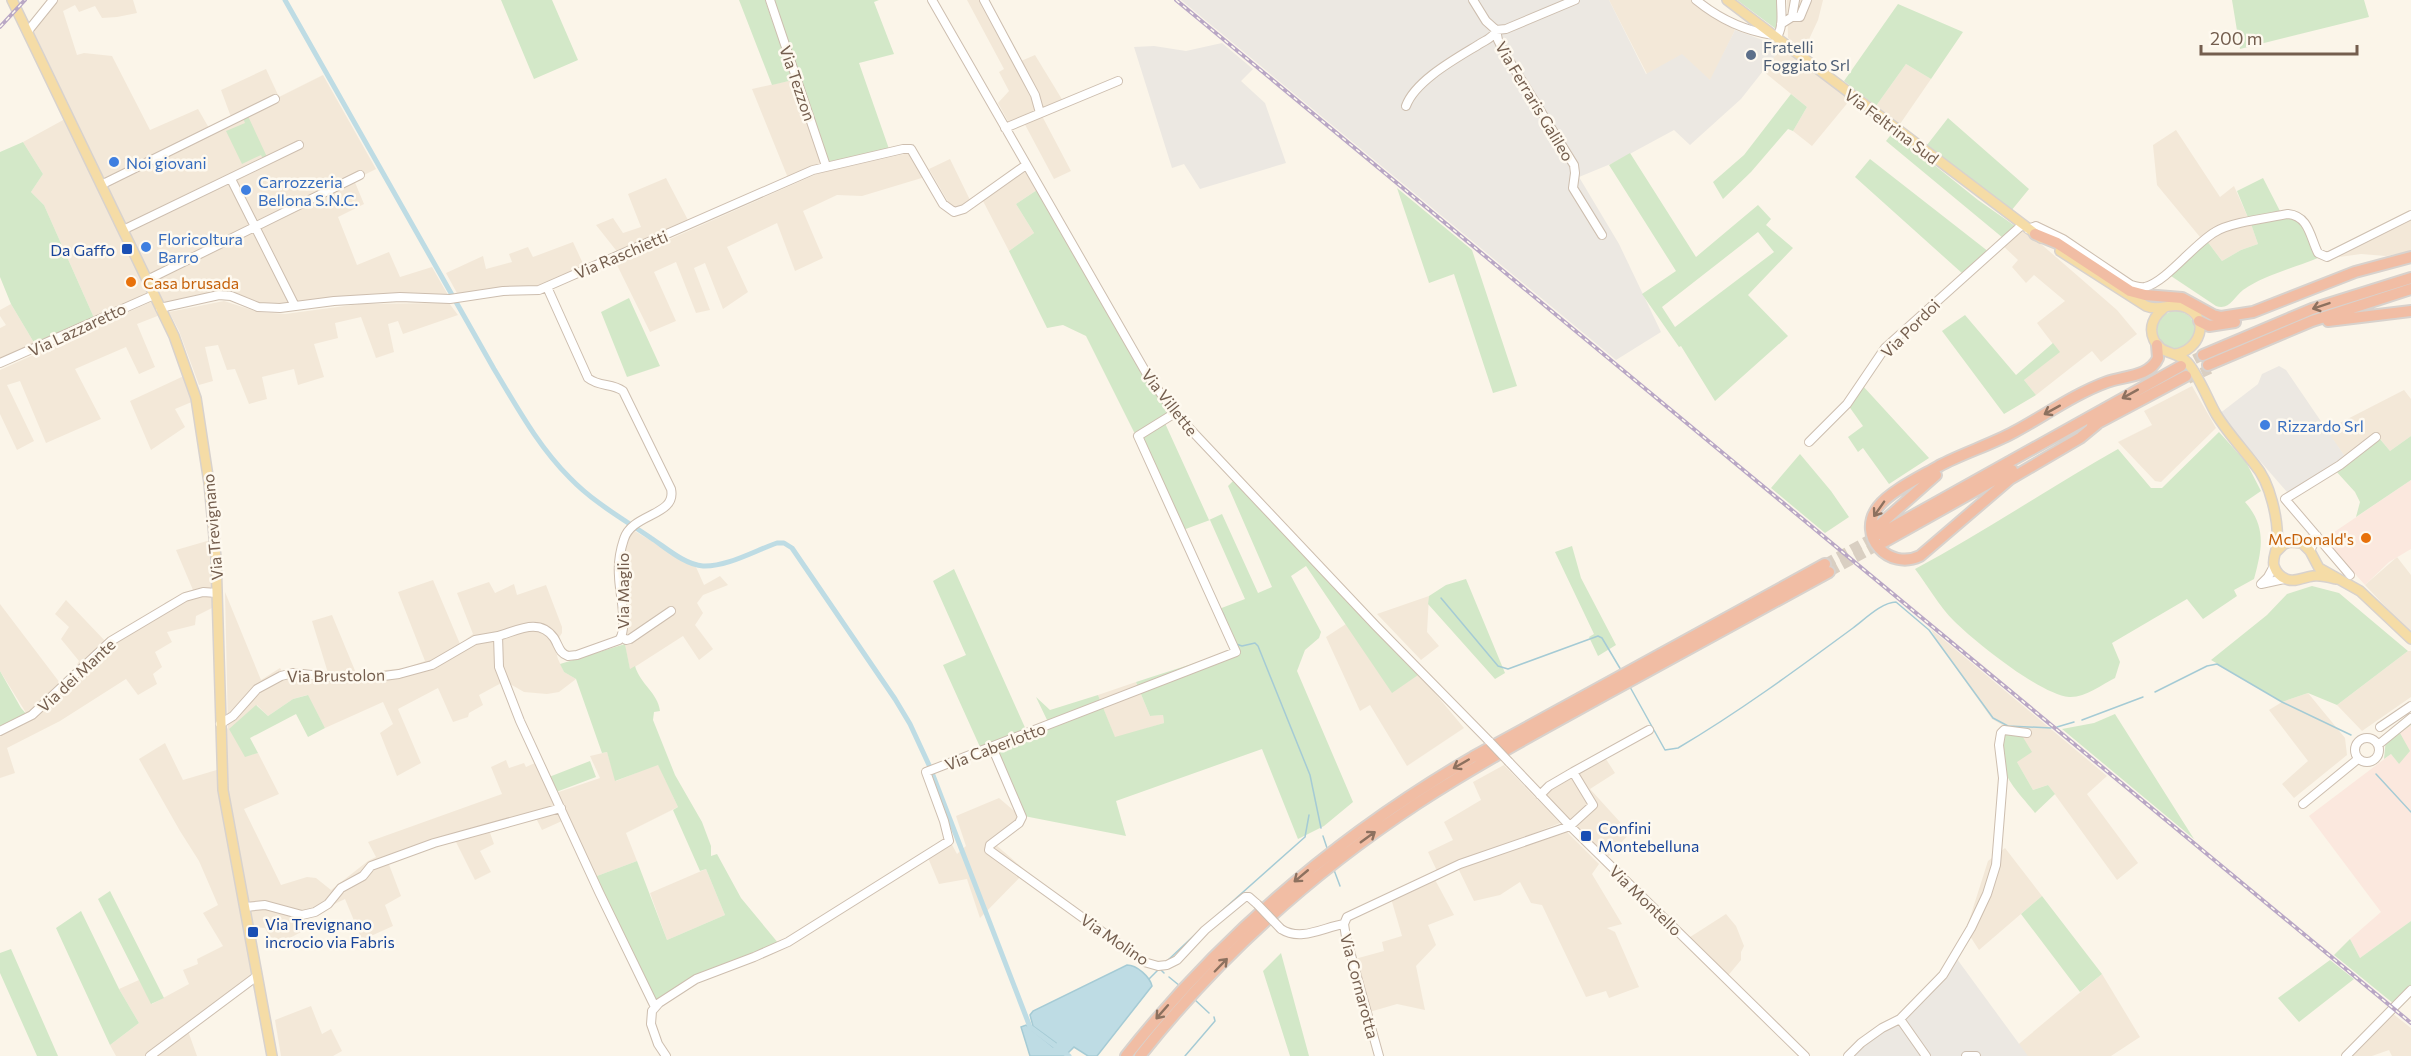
<svg xmlns="http://www.w3.org/2000/svg" width="2411" height="1056" viewBox="0 0 2411 1056" font-family="Commissioner,sans-serif">
<style>
.residential{fill:#f3e8d8}
.commercial{fill:#fbe8de}
.industrial{fill:#ece8e2}
.green{fill:#d3e8c8;fill-rule:evenodd}
.water{fill:#bedce4;stroke:#a5cbd5;stroke-width:1.5}
.lines{fill:none;stroke-linecap:round;stroke-linejoin:round}
.stream{stroke:#a5cbd5;stroke-width:1.5}
.canal{stroke:#bedce4;stroke-width:5}
.highway-tunnel{stroke:#d9cfc2;stroke-width:10;stroke-dasharray:10 5;stroke-linecap:butt}
.minor-casing{stroke:#cdbeaf;stroke-width:10}
.major-casing{stroke:#d8d2cd;stroke-width:12}
.highway-casing{stroke:#d8d2cd;stroke-width:14}
.minor{stroke:#fff;stroke-width:8}
.major{stroke:#f5dca6;stroke-width:9}
.highway{stroke:#f1bda4;stroke-width:10}
.rail-casing{stroke:#b9a7c5;stroke-width:4}
.rail{stroke:#fef9ef;stroke-width:1.5;stroke-dasharray:4.5;stroke-linecap:butt}
.minor-bridge-casing{stroke:#cdbeaf;stroke-width:10;stroke-linecap:butt}
.minor-bridge{stroke:#fff;stroke-width:8}
.oneway{stroke:#8d715f}
.service-dot{fill:#5c6f8a;stroke:#fef9ef;stroke-width:2}
.shop-dot{fill:#3f7fe0;stroke:#fef9ef;stroke-width:2}
.transit-dot{fill:#1a4fb4;stroke:#fef9ef;stroke-width:2}
.food-dot{fill:#e8710a;stroke:#fef9ef;stroke-width:2}
.labels{text-anchor:middle;dominant-baseline:central;stroke-width:5;stroke-linejoin:round;paint-order:stroke}
.service-label{font-size:16px;fill:#4e5e75;stroke:#fef9ef;text-anchor:start}
.street-label{font-size:16px;fill:#745e4e;stroke:#fef9ef}
.shop-label{font-size:16px;fill:#366cbe;stroke:#fef9ef;text-anchor:start}
.transit-label{font-size:16px;fill:#164399;stroke:#fef9ef;text-anchor:start}
.food-label{font-size:16px;fill:#c56008;stroke:#fef9ef;text-anchor:start}
</style>
<rect width="100%" height="100%" fill="#fbf5e9"/>
<path class="residential" d="M49,0h84l4,13 -20,4 -15,1 -7,-12 -16,6 -4,-7 -12,6 14,44 7,-2 28,3 38,74 48,-21 11,19 22,-11 -10,-27 45,-21 13,28 44,-22 53,94 -22,11 10,24 -26,13 19,48 32,-13 11,25 32,-10 16,28h-35l-129,11 -24,-1 -26,-11 -69,11 -135,-281z
M967,0h19l35,61 14,-6 28,46 -22,13 30,57 -17,8 -32,-60 -13,4 -11,-20 11,-12 -10,-19 5,-3z
M1609,0h84l42,30 -24,50 -64,-6z
M1787,0h36l-5,20 -14,30 -16,-12z
M1782,47l68,53 -38,46 -19,-15 14,-24 -44,-36z
M1906,64l25,15 -31,45 -24,-18z
M793,80l29,84 -34,14 -36,-89z
M65,119l85,175 -55,26 -51,-115 -13,-13 12,-18 -20,-32z
M2176,130l44,67 14,-11 15,34 -30,6 -19,11 -43,-52 -4,-40z
M909,153h2l14,24 -63,19 -25,-1 -34,16 20,47 -28,13 -18,-48 -50,24 21,45 -25,17 -18,-46 -11,5 16,42 -14,3 -20,-51 -22,10 22,49 -26,11 -34,-69 203,-90z
M950,159l20,41 -12,8 -8,-3 -21,-36z
M1026,171l11,19 -21,14 18,29 -25,18 -26,-50z
M666,178l23,44 -70,32 -23,-29 17,-7 10,15 18,-6 -13,-33z
M2411,219v32l-25,5 -25,-2 -29,4z
M2251,224l7,20 -17,6 -19,11 -15,-20 22,-13z
M2015,226l26,18 76,66 20,24 -36,28 -9,-11 -56,44 -12,-15 35,-28 -22,-29 28,-22 -31,-26 -8,8 -14,-16 6,-7 -19,-18z
M573,242l12,26 -41,18 -86,9 -12,-22 37,-17 3,13 26,-7 -3,-8 19,-7 5,10z
M153,301l7,14 -23,9 18,43 -16,7 -13,-27 -51,22 26,50 -55,24 -26,-62 -13,4 27,56 -17,9 -17,-36v-44z
M224,301l34,11 27,2 75,-10 89,-1 9,12 -55,19 -5,-13 -10,3 6,28 -18,6 -15,-41 -26,6 3,15 -24,6 10,33 -26,8 -4,-16 -32,8 5,22 -18,5 -14,-35 -8,1 -9,-25 -13,2 8,34 -14,4 -20,-54 -10,-19z
M11,304l25,42 -36,15v-33l6,-3 -6,-9v-6z
M186,375l8,26 -19,8 10,18 -34,23 -21,-49z
M2192,386l24,42 -55,54 -6,-1 -37,-39 34,-17 -8,-14z
M2404,390l7,9v37l-21,15 -14,-17 -30,24 -20,-28z
M625,530h8l63,37 8,18 16,-9 8,9 -25,10 -6,8 6,10 -8,12 18,24 -14,11 -16,-24 -53,34 -7,-35 -5,-73z
M214,539l2,67 -20,10 -1,9 -28,7 5,10 -17,10 7,15 -9,7 4,10 -19,11 -12,-16 -66,42 -53,27 8,25 -15,5v-46l28,-16 -28,-45v-67l60,79 11,-7 8,-15 -18,-22 8,-12 -14,-13 11,-14 40,42 34,-24 14,-5 12,-11 27,-12 -17,-40z
M2397,557l14,18v59l-46,-49z
M433,580l27,64 13,-10 -16,-41 32,-11 6,11 19,-9 3,11 29,-10 16,42v6l-8,12 4,14 6,13 12,7 -17,13 -12,2 -23,-2 -19,-11 -26,14 4,10 -14,8 -1,4 -15,5 -15,-34 -40,21 23,54 -24,13 -17,-43 13,-9 -10,-22 -58,26 -18,-33 -14,4 -25,17 -11,-11 -12,51 13,-3 21,41 -35,15 37,76 26,-8 9,1 15,12 37,-29 8,-4 -8,-15 134,-48 -11,-27 15,-7 3,8 15,-5 2,4 11,-5 16,32 47,-16 -10,-22 17,-4 9,29 42,-17 20,43 -52,26 11,28 -48,18 -27,-58 -20,9 -7,-14 -46,14 5,14 -14,7 11,21 -16,8 -20,-40 -67,22 13,34 -16,9 8,21 -31,14 -17,-41 -42,20 -4,6 2,7 -26,14 -10,-18 -12,-1 -25,-123 -3,-74 3,-2 -3,-136 36,88 19,-12 3,5h45l-16,-52 20,-6 24,58 49,-5 20,-7 -27,-69z
M1429,596l-2,36 12,14 -18,14 -44,-46z
M1346,624l46,68 27,-18 45,54 -57,38 -37,-61 -10,6 -34,-74z
M1931,629l176,147 -20,18 51,69 -21,17 -69,-95 -15,5 -16,-28 4,-28 9,1v-5l-26,-4 -12,-7 -56,-79z
M2408,651h3v46l-49,34 -25,-26z
M1136,682l14,34 13,-1 1,8 -49,15 -17,-43z
M2308,693l37,45 2,17 -53,43 -12,-14 26,-23 -39,-51 13,-8z
M165,743l18,37 37,-11 36,206 -11,5 -100,76h-29l-6,-11 29,-22 -20,-34 20,-9 13,24 37,-20 -6,-14 15,-6 -1,-5 26,-13 -20,-33 15,-8 -19,-44 -19,-30 -41,-72z
M1604,756l11,17 -25,16 40,44 -23,25 -65,-65z
M1504,765l56,58 -123,48 -9,-19 25,-12 -9,-18 37,-22 -8,-18z
M999,798l21,18 -24,29 30,26 -46,47 -13,-39 -28,5 -13,-31 24,-12 7,13 9,-8 -10,-30z
M1566,831l33,33 -7,10 30,50 -15,4 8,4 24,55 -30,11 -3,-7 -20,6 -44,-92 -11,-2 -11,-21 -20,13 -26,6 -17,-35z
M2005,848l37,48 -63,54 -13,-20 22,-69z
M706,869l19,46 -58,25 -17,-47z
M1433,876l21,39 -26,10 8,20 -20,21 9,44 -28,-6 -31,9 -15,-53 33,-9 -2,-9 20,-6 -12,-41z
M1726,914l10,12 8,20 -3,6v8l-15,18 -39,-39z
M2102,974l38,63 -29,19h-91l-6,-8z
M311,1006l11,28 9,-5 11,22 -9,5h-52l-6,-36z
M2392,1013l19,15v28h-19l-3,-6 -17,6h-21z
M188,1031l9,25h-42z"/>
<path class="commercial" d="M2411,480v69l-22,13 -24,23 -41,-46z
M2411,725v196l-51,37 -10,-19 31,-27 -72,-96 82,-62 8,10 1,-32z"/>
<path class="industrial" d="M1181,0h428l37,74 36,-20 28,26 25,-50 47,17 -41,52 -51,46 -16,-15 -61,33 -34,14 40,67 42,88 -45,28z
M1222,43l31,26 -12,12 24,22 21,60 -86,26 -16,-25 -12,4 -38,-121 20,-1 32,5z
M2279,366l7,4 60,88 -59,34 -68,-78 39,-30 4,-10z
M1957,959l71,97h-180l60,-45z"/>
<path class="green" d="M501,0h51l26,60 -44,19z
M739,0h26l28,80 -21,5z
M773,0h106l-5,2 20,52 -35,9 30,86 -60,13z
M1737,0h43v32z
M2232,0h132l5,17 -129,32z
M1898,4l65,28 -32,47 -25,-15 -30,42 -32,-25z
M1791,94l16,13 -14,24 -5,-2 -37,43 -28,27 -10,-17 31,-27z
M248,116l19,41 -4,2 -2,-4 -19,9 -16,-33 19,-8 -2,-5z
M1948,118l81,71 -18,22 -84,-66z
M1893,132l85,68 37,26 -12,12 -117,-97z
M23,142l20,32 -12,18 13,13 51,115 -59,26 -25,-42 -11,-27v-125z
M1630,153l66,104 62,-52 13,14 -5,6 27,23 -45,47 40,41 -73,65 -34,-55 -2,1 -37,-53 34,-23 -67,-106zM1758,232l16,20 -99,75 -13,-20z
M1870,159l119,93 -26,22 -108,-97z
M2263,178l18,35 -32,7 -12,-29z
M1397,188l75,62 45,136 -24,7 -39,-119 -25,9z
M1037,190l109,188 28,38 -10,5 45,99 13,-6 36,79 14,-6 -44,-101 6,-6 187,193 -29,20 -86,-127 -15,10 30,56 -2,6 -14,12 -8,21 56,131 -29,24 -26,13 -36,-90 -146,52 10,35 -102,-20 -30,-74 -14,5 -37,-82 23,-10 -33,-74 21,-12 73,163 21,-10 -12,-25 14,13 48,-15 17,42 49,-14 -1,-8 -13,1 -14,-34 96,-31 -13,-42 26,-10 -35,-79 -27,10 -97,-194 -23,-11 -16,3 -38,-77 25,-18 -18,-29z
M2290,217l11,5 17,36c-24,10 -54,17 -75,32 -9,7 -14,21 -27,16l-45,-30v-2l36,-33 15,20 19,-11 17,-6 -7,-20z
M629,298l31,68 -33,11 -26,-65z
M2157 330a19 19 0 1 1 38 0a19 19 0 1 1-38 0Z
M1965,315l51,60 37,-32 7,9 -36,28 12,15 -32,19 -62,-83z
M1862,385l67,73 -40,26 -26,-36 -5,4 -10,-15 15,-11 -15,-21z
M2219,432l27,30 15,29 -16,11c22,25 17,47 9,77l-20,11 3,6 -34,23 -16,-20 -75,44 8,19 -5,16c-14,7 -30,20 -46,19 -28,-2 -95,-56 -115,-76 -15,-15 -26,-35 -39,-52 69,-37 134,-81 203,-120l33,39h11z
M2411,436v44l-55,37 4,-15 -5,-10 -20,-22 45,-31 10,12z
M1800,454l31,37 18,26 -24,16 -54,-45z
M1572,546l9,32 35,67 -18,11 -9,-19 5,-3 -39,-82z
M1466,579l39,94 -10,6 -67,-75 1,-8 17,-11z
M2312,586l27,7 69,58 -71,54 -29,-12 -26,9 -71,-42 56,-45 20,-21z
M625,644l5,25 5,-3c5,18 23,27 25,45l-6,1 -1,8 22,55 27,47 9,24v10l6,-2 24,44 38,46 -82,33 -44,30 -64,-128 48,-18 30,79 58,-25 -19,-46 -6,2 -27,-61 5,-3 -20,-42 -43,16 -8,-29 -5,1 -26,-74 -12,-7 -4,-8z
M0,671l21,37 8,9 -29,15z
M308,695l17,33 -17,9 -12,-23 -46,24 8,15 -13,4 -16,-28 27,-24 12,11 25,-17z
M2115,714l79,125 -132,-110 32,-6z
M2411,720v5l-11,8 10,18 -11,13 -8,-10 -7,5 2,-21z
M2004,734h17l11,18 -15,10 16,28 15,-5 7,9 -20,19c-23,-29 -39,-39 -31,-79z
M590,761l6,16 -40,15 -7,-15z
M110,891l54,107 -13,6 -53,-105z
M2042,896l60,78 -22,18 -59,-78z
M81,911l38,78 20,34 -29,22 -54,-117z
M2411,921v65l-17,18 -60,-49 16,-16 10,19z
M11,949l47,107h-21l-37,-83v-20z
M1281,953l28,103h-19l-27,-85z
M2330,960l24,19 -55,43 -21,-24z"/>
<path class="water" d="M1127,965c10,0 23,12 25,21l-55,70h-9l-14,-9 -9,9h-35l-9,-29 5,-2 27,22 3,-4 -23,-17 -3,-11 3,-4z"/>
<g class="lines">
<path class="stream" d="M1441,598l57,68 10,3 90,-33 4,2 19,32
M1223,613l6,16
M1236,644l6,2 13,-3 3,3 52,129 11,53
M1630,687l35,63 13,-2c61,-36 118,-78 175,-120 11,-8 29,-26 43,-26l33,28 64,88 15,8 43,2
M2155,692l52,-26 10,-2 65,38 69,33
M2082,720l61,-23
M2057,727l17,-5
M2376,774l35,38
M1323,836l4,12
M1334,870l6,16
M1206,925l99,-88 4,-22
M1167,961l35,-33
M1160,969l4,4
M1169,977l11,9
M1149,979l10,-10
M1194,999l15,14
M1185,1056l30,-35 -1,-4"/>
<path class="canal" d="M285,0l209,369c23,38 44,77 76,109 23,24 53,41 81,60 14,9 34,27 52,28 24,1 51,-15 74,-23h7l8,5 103,151 15,25 19,41 101,262 39,29"/>
<path class="highway-tunnel" d="M2181,366l22,-11
M2188,379l22,-10
M1825,564l55,-30
M1829,572l55,-30"/>
<g class="minor-casing">
<path id="minor" d="M770,0l56,166
M932,0l216,376 27,37 201,213 114,116
M984,0l51,95 5,18
M1473,0l13,21 10,9 2,10 6,12 70,113 1,8 -2,15 29,47
M1696,0c22,18 49,31 77,35
M1792,17l3,-17
M1781,24l11,-7h8l7,-17
M1496,30l10,-1 69,-29
M28,31l25,-31
M1776,38c8,-10 5,-26 5,-38
M1406,106c9,-25 49,-47 72,-61 7,-5 14,-6 18,-14
M1005,128l113,-47
M231,179l64,127
M101,185l174,-86
M2028,229l8,-3 27,13 68,46c5,1 9,3 14,2 21,-5 49,-43 70,-55 16,-10 54,-14 73,-18 21,2 22,23 30,39l9,4 84,-42
M123,230l176,-85
M147,280l213,-105
M547,287l41,91c11,9 24,5 35,13l48,98c6,27 -39,24 -47,50 -4,12 -6,25 -5,37 0,16 10,52 0,64l-42,15 -9,1c-9,-3 -9,-10 -14,-18 -15,-21 -37,-7 -56,-2l1,31 21,54 79,171 56,115
M160,308l59,-13 12,1 27,11 22,1 54,-7 66,-4 50,2 53,-8 36,-1 274,-120 90,-21h8l32,55 11,8 10,-3 62,-44
M0,363l154,-68
M1809,442l38,-38 38,-56 137,-123
M2302,543l15,-7 -7,15
M2274,566l-6,11 -7,7 23,-5
M2350,575l-65,-76 55,-34 36,-28
M622,637l4,3 4,-1 41,-28
M220,724l13,-8 24,-27 24,-13 12,-3 37,4h46l23,-3 33,-9 43,-25 23,-4
M2380,727l31,-21
M0,731l32,-16 79,-74 74,-44 18,-5 14,1
M2355 750a12 12 0 1 1 24 0a12 12 0 1 1-24 0Z
M2378,745l33,-27
M992,747l30,70 -3,6 -29,22 -1,5 155,112 14,4 9,-1 10,-5 28,-30 40,-33h4l8,7
M1509,762l61,64 235,230
M1540,795l9,-9 24,-14
M2303,804l55,-45
M245,907l20,-2 37,10 13,-3 13,-8 13,-16 22,-12 8,-10 63,-23 127,-35
M1281,929c20,13 43,-2 63,-5
M1900,1019l26,37
M150,1056l107,-80
M666,1056l-8,-12 -7,-20 1,-13 7,-8 37,-24 58,-22 34,-15 161,-101 -5,-20 -18,-49 310,-120 -98,-216 37,-23
M1379,1056l-33,-119 -2,-13 3,-7 113,-53 110,-38 23,-21 -20,-33 76,-42
M1848,1056l13,-13 21,-15 18,-9 43,-44 28,-47 16,-34 9,-29 7,-87 -4,-33 2,-12 3,-3 23,3
M1966,1056h10
M2346,1056l65,-66"/>
</g>
<g class="major-casing">
<path id="major" d="M12,0l162,336 22,62 13,85 7,75 7,232 49,266
M1727,0l314,238
M2060,251l86,55c14,6 27,-5 41,2 24,12 12,43 -12,46
M2164,308c-10,8 -16,19 -10,32 7,15 23,11 33,22 10,10 21,38 29,52 11,18 26,34 39,51 15,17 24,56 22,78 0,8 -5,15 -3,23 2,6 7,11 12,13 9,4 18,-2 27,-3 8,-1 15,1 23,3
M2276,552l8,-8 6,-2 12,1 8,8 9,17 41,23 51,48"/>
</g>
<g class="highway-casing">
<path id="highway" d="M2035,234l22,9 73,48 15,4 37,3 31,17 8,2 32,-5 102,-40 56,-15
M2199,321l10,5 26,-4
M2328,321l83,-10
M2203,355l109,-46 99,-31
M2208,365l104,-44 99,-32
M2097,424l-17,14 -70,41 -90,77c-31,15 -64,-20 -42,-49 12,-16 44,-31 61,-41 22,-12 51,-21 75,-34 30,-16 60,-38 93,-50 16,-6 43,-5 51,-24l-1,-13
M2092,426l94,-50
M1876,528l60,-53
M1880,534l301,-168
M1884,542l128,-72
M1126,1056c97,-122 213,-221 347,-299l352,-193
M1140,1056c78,-99 173,-184 278,-253 61,-40 127,-75 192,-111 73,-40 146,-80 219,-120"/>
</g>
<use href="#minor" class="minor"/>
<use href="#major" class="major"/>
<use href="#highway" class="highway"/>
<g class="rail-casing">
<path id="rail" d="M1176,0l1235,1023
M0,27l25,-27"/>
</g>
<use href="#rail" class="rail"/>
<g class="minor-bridge-casing">
<path id="minor-bridge" d="M1490,742l19,20
M1257,904l24,25"/>
</g>
<use href="#minor-bridge" class="minor-bridge"/>
</g>
<defs><path id="oneway-shaft" d="M-6 0H5M1.5-3L5.5 0L1.5 3" fill="none" stroke-width="1.6" stroke-linecap="round" stroke-linejoin="round" transform="scale(1.5)"/></defs>
<g class="oneway">
<use href="#oneway-shaft" transform="translate(2321 306) rotate(161)"/>
<use href="#oneway-shaft" transform="translate(2130 394) rotate(151)"/>
<use href="#oneway-shaft" transform="translate(2052 410) rotate(151)"/>
<use href="#oneway-shaft" transform="translate(1879 509) rotate(125)"/>
<use href="#oneway-shaft" transform="translate(1461 764) rotate(150)"/>
<use href="#oneway-shaft" transform="translate(1368 837) rotate(-36)"/>
<use href="#oneway-shaft" transform="translate(1301 876) rotate(140)"/>
<use href="#oneway-shaft" transform="translate(1221 965) rotate(-46)"/>
<use href="#oneway-shaft" transform="translate(1162 1012) rotate(131)"/>
</g>
<circle class="service-dot" cx="1751" cy="55" r="6"/>
<g class="shop-dot">
<circle cx="114" cy="162" r="6"/>
<circle cx="246" cy="190" r="6"/>
<circle cx="146" cy="247" r="6"/>
<circle cx="2265" cy="425" r="6"/>
</g>
<g class="transit-dot">
<rect x="121" y="243" width="12" height="12" rx="3"/>
<rect x="1580" y="830" width="12" height="12" rx="3"/>
<rect x="247" y="926" width="12" height="12" rx="3"/>
</g>
<g class="food-dot">
<circle cx="131" cy="282" r="6"/>
<circle cx="2366" cy="538" r="6"/>
</g>
<g class="labels">
<g class="service-label">
<text x="1763" y="46">Fratelli<tspan x="1763" dy="18">Foggiato Srl</tspan></text>
</g>
<g class="street-label">
<text transform="translate(798 83) rotate(71)">Via Tezzon</text>
<text transform="translate(1535 101) rotate(59)">Via Ferraris Galileo</text>
<text transform="translate(1892 126) rotate(37)">Via Feltrina Sud</text>
<text transform="translate(621 254) rotate(-23)">Via Raschietti</text>
<text transform="translate(1910 328) rotate(-45)">Via Pordoi</text>
<text transform="translate(77 329) rotate(-25)">Via Lazzaretto</text>
<text transform="translate(1170 402) rotate(52)">Via Villette</text>
<text transform="translate(212 527) rotate(-95)">Via Trevignano</text>
<text transform="translate(622 591) rotate(-90)">Via Maglio</text>
<text transform="translate(76 675) rotate(-43)">Via dei Mante</text>
<text transform="translate(336 675) rotate(-1)">Via Brustolon</text>
<text transform="translate(995 746) rotate(-21)">Via Caberlotto</text>
<text transform="translate(1646 900) rotate(44)">Via Montello</text>
<text transform="translate(1115 939) rotate(34)">Via Molino</text>
<text transform="translate(1360 986) rotate(75)">Via Cornarotta</text>
</g>
<g class="shop-label">
<text x="126" y="162">Noi giovani</text>
<text x="258" y="181">Carrozzeria<tspan x="258" dy="18">Bellona S.N.C.</tspan></text>
<text x="158" y="238">Floricoltura<tspan x="158" dy="18">Barro</tspan></text>
<text x="2277" y="425">Rizzardo Srl</text>
</g>
<g class="transit-label">
<text x="115" y="249" text-anchor="end">Da Gaffo</text>
<text x="1598" y="827">Confini<tspan x="1598" dy="18">Montebelluna</tspan></text>
<text x="265" y="923">Via Trevignano<tspan x="265" dy="18">incrocio via Fabris</tspan></text>
</g>
<g class="food-label">
<text x="143" y="282">Casa brusada</text>
<text x="2354" y="538" text-anchor="end">McDonald's</text>
</g>
</g>
<path d="M2201 45v9h156v-9" fill="none" stroke="#745e4e" stroke-width="3"/>
<text x="2210" y="45" font-size="18" fill="#745e4e" stroke="#fef9ef" stroke-width="4.5" paint-order="stroke">200 m</text>
</svg>
